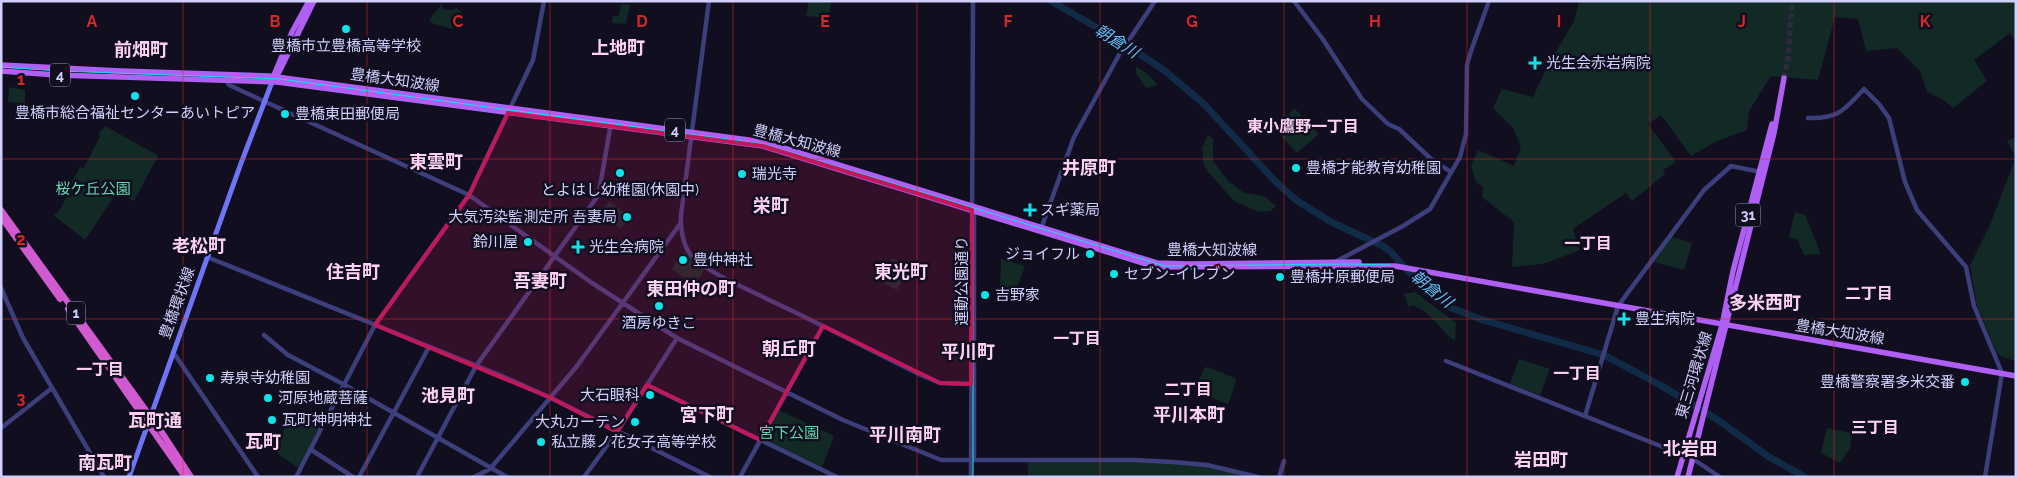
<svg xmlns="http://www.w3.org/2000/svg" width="2017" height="478" viewBox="0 0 2017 478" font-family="Raleway,'Noto Sans JP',sans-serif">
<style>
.green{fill:#122926}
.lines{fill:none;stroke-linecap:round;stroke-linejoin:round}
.river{stroke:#112a45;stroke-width:7}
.primary-tunnel{stroke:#2d2b40;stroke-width:5.5;stroke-dasharray:5.5 3;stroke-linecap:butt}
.tertiary{stroke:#3c3f7b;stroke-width:4.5}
.secondary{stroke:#6e75f5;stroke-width:5}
.primary{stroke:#b05ff4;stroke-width:5.5}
.trunk{stroke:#d25ad0;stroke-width:6}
.tram{stroke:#10e3e7;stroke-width:1}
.marked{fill:#c2185b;fill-opacity:0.2;stroke:#c2185b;stroke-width:4;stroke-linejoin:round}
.grid{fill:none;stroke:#d62828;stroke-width:1;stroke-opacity:0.55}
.poi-dot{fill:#10e3e7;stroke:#100e1f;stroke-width:2}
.labels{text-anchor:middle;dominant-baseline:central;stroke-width:5;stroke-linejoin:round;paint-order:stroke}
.shield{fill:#100e1f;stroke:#9796ba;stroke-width:1}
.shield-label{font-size:14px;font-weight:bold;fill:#d1d0fc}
.poi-label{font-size:15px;fill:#d1d0fc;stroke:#100e1f;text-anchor:start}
.street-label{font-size:15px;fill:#d1d0fc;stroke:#100e1f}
.park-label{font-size:15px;fill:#62d6af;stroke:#100e1f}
.water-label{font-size:16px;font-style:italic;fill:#65bef4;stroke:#100e1f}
.neighbourhood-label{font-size:16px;font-weight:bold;fill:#fcd2f0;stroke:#100e1f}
.quarter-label{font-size:18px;font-weight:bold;fill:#fcd2f0;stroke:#100e1f}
.grid-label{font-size:16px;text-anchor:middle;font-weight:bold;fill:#d62828;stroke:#100e1f;stroke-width:5;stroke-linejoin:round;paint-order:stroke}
</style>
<rect width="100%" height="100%" fill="#100e1f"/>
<path class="green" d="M809,1l22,2 -2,15 -23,-2z
M1579,1h437v41l-6,-9 -36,27 13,21 -34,27 -11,-9 -15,-7 -7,-21 -23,-23 -31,3 -8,-32 -23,-2 -17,63 -47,-4 -22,35 -2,19 -32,12 -24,14 -30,-41 -13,9 28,38 -13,8 2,4 -33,27 -6,-8 -53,36 7,21 -37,14 -31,3 2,-45 -32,-25 1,-10 -7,-5 -5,-16 7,-16 36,16 7,-19 -8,-19 -20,-20 9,-19 31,8 14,-30 27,-46z
M443,2l-1,7 10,1 4,-2 6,4 2,7 -12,2 1,8 -19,-5 -5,-4z
M621,4l9,1 -4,19 -14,-1 1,-7h6z
M1136,66l10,7 12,12 -12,3 -10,-15z
M9,87l16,3v14l-17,-2z
M1295,109l24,25 -22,19 -25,-26z
M105,126l52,29 1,1 -24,45 -18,-8 -30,46h-2l-30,-23 8,-10 7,-15 -9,-5 2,-5 8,3 8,-13 1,-4 5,1 16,-32 -2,-2z
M1208,135l5,3v23l15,20 16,12 20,3 12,10 -6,5 -11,1 -25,-11 -26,-29 -5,-10v-11l-2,-1z
M2016,137v225l-19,-8 -20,-48 -7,-41 20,-40 26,-68 -9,-16z
M609,201l17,13 -2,3 4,3 -7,9 -22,-15z
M1795,212l10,3 16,39 -17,1 -7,-16 -8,-2z
M1669,236l23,7 -8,27 -33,-9z
M683,253h2l20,16 -11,16 -22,-16z
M892,258l17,8 -12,24 -16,-8z
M1001,259l24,7 -8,22 -17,-1z
M1415,292l41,31 -1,18c-18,-13 -21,-28 -43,-36l-3,3 -5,-14z
M1519,359l31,10 -10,26 -30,-11z
M1207,367l28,11 1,4 -8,22 -33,-12 9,-24z
M779,410l55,26 -12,31 -58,-27z
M295,413l24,15 -20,39h-2l-15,-10 -8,-8 6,-13z
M1827,428l25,5 -2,15 -10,15 -19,-10z
M1028,460c70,0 141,-3 209,12l-1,5h-208z"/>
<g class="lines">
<path class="river" d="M1051,1l74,43 40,27 39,33 69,75 23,21 35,22 52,24 8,6 18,20 40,35 34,13 121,35 58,31 56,34 51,37 36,20"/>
<path class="primary-tunnel" d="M1784,78l4,-20 4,-57"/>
<path class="tertiary" d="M709,1l-28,214c-1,12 2,31 10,40 18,19 53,32 76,44 52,24 103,51 154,76l19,8 31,1
M1294,1l28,37 40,61 26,25 11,5 31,29 21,14
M226,80l3,5 28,13 212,97 123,88 85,55 166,82 98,40h193l39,2 34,3 51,12
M1808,118c31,1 36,-8 56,-29l15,15 10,14 16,64 12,28 49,57 8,39 28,67 -17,104
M1041,229l33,-92 45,-82 36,-54
M207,257l295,119 49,22 159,79
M1335,262l68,-36 27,-17 3,-5 27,-47 6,-23 1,-69 4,-14 18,-50
M1,288l22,50 81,139
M264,335l24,20 55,29 164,93
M173,352l85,125
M1446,361l237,94
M647,385l190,92
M1585,416l33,-110 86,-116 27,-24 30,6
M1,428l51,-40
M310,449l43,28
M974,459v-249
M1693,459l27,18
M296,477l79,-152 94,-130 64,-135 11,-59
M359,477l70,-130
M417,477l59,-111 121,-169 2,-5 12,-69
M474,477l16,-8 87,-103 103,-142
M584,477l33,-45 60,-94
M740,477l83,-151
M971,477l2,-476
M1279,477l5,-16"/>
<path class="secondary" d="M129,477l111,-311 32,-84"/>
<path class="primary" d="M1,65l120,6 148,5 495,66 393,121 32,1 170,-2
M1,71l56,4 220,7 486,64 393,121 239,-1 621,110
M274,75l18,-43 17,-31
M274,78l5,-6 35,-71
M1677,477l45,-152 11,-54 39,-147
M1688,477l86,-344 10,-55"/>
<path class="trunk" d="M1,210l160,221 30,46
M1,217l59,82
M68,309l117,168"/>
<path class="tram" d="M1,67l58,4 221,8 483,65 402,122 185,-2 40,1
M968,207l5,7v263"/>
</g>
<path class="marked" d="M508,113l255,33 209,64 -1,174 -31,-1 -117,-57 -63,114 -113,-55 -30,47 -66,-34 -176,-73 94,-130z"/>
<path class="grid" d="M183,1v476M367,1v476M550,1v476M733,1v476M917,1v476M1100,1v476M1284,1v476M1467,1v476M1650,1v476M1834,1v476M1,159h2015M1,319h2015"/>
<g class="poi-dot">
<circle cx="346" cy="29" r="5"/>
<path d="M1532.5 55.5h5v5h5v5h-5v5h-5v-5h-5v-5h5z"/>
<circle cx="135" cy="96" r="5"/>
<circle cx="285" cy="114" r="5"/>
<circle cx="1296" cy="168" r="5"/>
<circle cx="620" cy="173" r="5"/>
<circle cx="742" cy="174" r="5"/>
<path d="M1027.5 202.5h5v5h5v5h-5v5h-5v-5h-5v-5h5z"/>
<circle cx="627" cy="217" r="5"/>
<circle cx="528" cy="242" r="5"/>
<path d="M575.5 239.5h5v5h5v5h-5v5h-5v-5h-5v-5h5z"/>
<circle cx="1090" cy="254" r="5"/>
<circle cx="683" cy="260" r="5"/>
<circle cx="1114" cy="274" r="5"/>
<circle cx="1280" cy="277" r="5"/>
<circle cx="985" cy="295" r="5"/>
<circle cx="659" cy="306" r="5"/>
<path d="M1621.5 311.5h5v5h5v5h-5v5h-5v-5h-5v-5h5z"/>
<circle cx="210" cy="378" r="5"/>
<circle cx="1965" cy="382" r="5"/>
<circle cx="650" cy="395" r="5"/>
<circle cx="268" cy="398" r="5"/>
<circle cx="272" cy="420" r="5"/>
<circle cx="635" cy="422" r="5"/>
<circle cx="541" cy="442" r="5"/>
</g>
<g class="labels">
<g class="shield">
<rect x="50" y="63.5" width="20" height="23" rx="4"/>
<rect x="665" y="118.5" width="20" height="23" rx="4"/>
<rect x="1735.5" y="203.5" width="25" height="23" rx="4"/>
<rect x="67" y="301.5" width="18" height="23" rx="4"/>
</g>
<g class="shield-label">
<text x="60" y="75">4</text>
<text x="675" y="130">4</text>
<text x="1748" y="215">31</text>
<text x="76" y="313">1</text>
</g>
<g class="poi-label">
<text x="346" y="46" text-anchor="middle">豊橋市立豊橋高等学校</text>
<text x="1546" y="63">光生会赤岩病院</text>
<text x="135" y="113" text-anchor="middle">豊橋市総合福祉センターあいトピア</text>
<text x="295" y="114">豊橋東田郵便局</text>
<text x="1306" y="168">豊橋才能教育幼稚園</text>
<text x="752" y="174">瑞光寺</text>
<text x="620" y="190" text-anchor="middle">とよはし幼稚園(休園中)</text>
<text x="1040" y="210">スギ薬局</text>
<text x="617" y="217" text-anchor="end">大気汚染監測定所 吾妻局</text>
<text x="518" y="242" text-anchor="end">鈴川屋</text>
<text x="589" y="247">光生会病院</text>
<text x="1080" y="254" text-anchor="end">ジョイフル</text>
<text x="693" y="260">豊仲神社</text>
<text x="1124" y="274">セブン-イレブン</text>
<text x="1290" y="277">豊橋井原郵便局</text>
<text x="995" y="295">吉野家</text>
<text x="1635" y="319">豊生病院</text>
<text x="659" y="323" text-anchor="middle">酒房ゆきこ</text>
<text x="220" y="378">寿泉寺幼稚園</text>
<text x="1955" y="382" text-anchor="end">豊橋警察署多米交番</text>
<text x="640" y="395" text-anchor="end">大石眼科</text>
<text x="278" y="398">河原地蔵菩薩</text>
<text x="282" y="420">瓦町神明神社</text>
<text x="625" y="422" text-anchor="end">大丸カーテン</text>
<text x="551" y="442">私立藤ノ花女子高等学校</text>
</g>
<g class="street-label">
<text transform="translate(395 80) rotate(8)">豊橋大知波線</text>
<text transform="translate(797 141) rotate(15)">豊橋大知波線</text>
<text x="1212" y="250">豊橋大知波線</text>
<text transform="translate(962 281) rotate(-90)">運動公園通り</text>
<text transform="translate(177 303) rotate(-70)">豊橋環状線</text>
<text transform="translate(1840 332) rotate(9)">豊橋大知波線</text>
<text transform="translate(1694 375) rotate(-73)">東三河環状線</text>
</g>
<g class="park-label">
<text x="93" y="189">桜ケ丘公園</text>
<text x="789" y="433">宮下公園</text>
</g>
<g class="water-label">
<text transform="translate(1117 41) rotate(32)">朝倉川</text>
<text transform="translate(1432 289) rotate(39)">朝倉川</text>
</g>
<g class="neighbourhood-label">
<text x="1303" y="126">東小鷹野一丁目</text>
<text x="1588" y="243">一丁目</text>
<text x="1869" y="293">二丁目</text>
<text x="1077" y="338">一丁目</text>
<text x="100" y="369">一丁目</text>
<text x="1577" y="373">一丁目</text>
<text x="1188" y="389">二丁目</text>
<text x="1875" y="427">三丁目</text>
</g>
<g class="quarter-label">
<text x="618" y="47">上地町</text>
<text x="141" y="49">前畑町</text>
<text x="436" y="161">東雲町</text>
<text x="1089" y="167">井原町</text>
<text x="771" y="205">栄町</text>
<text x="199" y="245">老松町</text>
<text x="353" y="271">住吉町</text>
<text x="901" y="271">東光町</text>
<text x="540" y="280">吾妻町</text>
<text x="691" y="288">東田仲の町</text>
<text x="1765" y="302">多米西町</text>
<text x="789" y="348">朝丘町</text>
<text x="968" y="351">平川町</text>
<text x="448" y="395">池見町</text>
<text x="707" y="414">宮下町</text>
<text x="1189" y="414">平川本町</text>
<text x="155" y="420">瓦町通</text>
<text x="905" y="434">平川南町</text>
<text x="263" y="441">瓦町</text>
<text x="1690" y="448">北岩田</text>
<text x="1541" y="459">岩田町</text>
<text x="105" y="462">南瓦町</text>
</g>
</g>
<g class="grid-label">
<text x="92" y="27">A</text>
<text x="275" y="27">B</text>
<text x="458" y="27">C</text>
<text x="642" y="27">D</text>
<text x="825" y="27">E</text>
<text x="1008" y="27">F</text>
<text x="1192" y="27">G</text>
<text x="1375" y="27">H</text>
<text x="1559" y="27">I</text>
<text x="1742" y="27">J</text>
<text x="1925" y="27">K</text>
<text x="21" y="85">1</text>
<text x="21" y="245">2</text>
<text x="21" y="404">3</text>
</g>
<rect width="2017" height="478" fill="none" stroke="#d1d0fc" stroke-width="5"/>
</svg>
